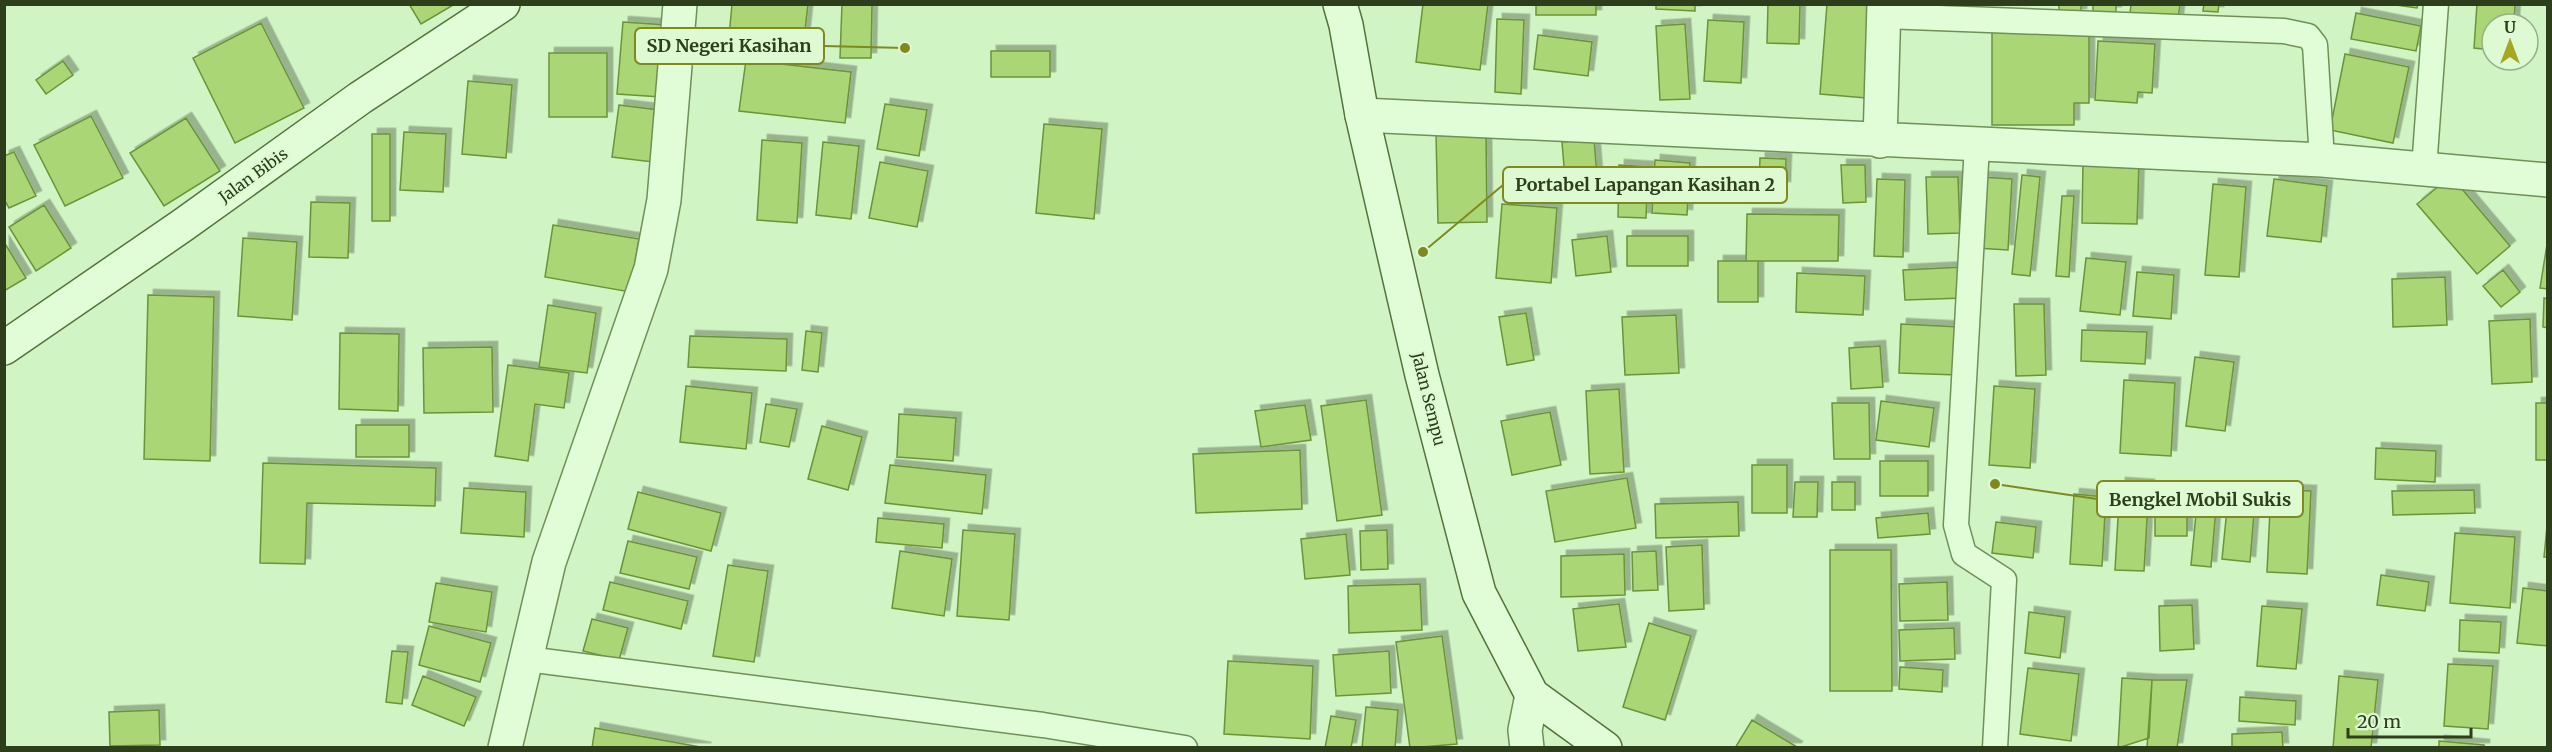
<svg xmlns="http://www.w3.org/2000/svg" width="2552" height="752" viewBox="0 0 2552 752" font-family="Merriweather,serif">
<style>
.building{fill:#aad674;stroke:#6c9339;stroke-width:1.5;filter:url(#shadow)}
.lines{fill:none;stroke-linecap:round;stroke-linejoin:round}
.service-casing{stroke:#709057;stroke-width:27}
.minor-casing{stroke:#709057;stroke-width:36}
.secondary-casing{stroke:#54723a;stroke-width:36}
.service{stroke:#e1fdd7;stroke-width:24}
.minor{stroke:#e1fdd7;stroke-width:33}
.secondary{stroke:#e1fdd7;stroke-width:33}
.labels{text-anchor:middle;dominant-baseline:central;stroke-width:5;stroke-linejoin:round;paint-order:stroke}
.street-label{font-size:16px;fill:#2d3e1d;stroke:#ddfad3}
.leader{fill:none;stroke:#80881e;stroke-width:2}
.callout-dot{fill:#80881e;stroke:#ddfad3;stroke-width:2}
.callout{fill:#ddfad3;stroke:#80881e;stroke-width:2}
.callout-label{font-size:18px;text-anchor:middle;font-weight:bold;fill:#2d3e1d}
</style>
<defs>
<filter id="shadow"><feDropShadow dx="5.5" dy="-5.5" stdDeviation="0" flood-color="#0004"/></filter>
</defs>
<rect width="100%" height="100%" fill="#d0f4c3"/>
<path class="building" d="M409,4h46l-34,20z
M732,4h76l-6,52 -74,-8z
M842,4h30l-1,54h-31z
M1423,4h65l-8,66 -64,-8z
M1536,4h60v11h-60z
M1656,4h39v7l-39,-2z
M1768,4h32l-1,40 -32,-1z
M1827,4h47l-8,94 -46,-4z
M2059,4h22v10h-22z
M2093,4h23v8h-23z
M2131,4h49l-2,15 -48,-5z
M2204,4h15l-1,8 -15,-1z
M2389,4h29l-1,4z
M2477,4h38l-1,20h-22v26l-18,-2z
M2356,13l65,13 -5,25 -65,-12z
M1497,19l27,1 -3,74 -26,-2z
M1708,20l36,2 -3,61 -37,-2z
M623,22l44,3 -6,72 -44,-3z
M261,23l43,85 -69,35 -42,-85z
M1685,24l5,75 -30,1 -4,-74z
M1992,27h97v76h-15v22h-82z
M1538,35l54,7 -4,34 -54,-7z
M2098,41l57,3 -3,49 -14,-1 -1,11 -42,-3z
M991,51h59v26h-59z
M549,53h58v64h-58z
M2345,54l64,13 -16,76 -63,-13z
M746,60l105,12 -6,51 -106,-12z
M63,61l10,14 -27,19 -10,-14z
M468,81l44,4 -6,73 -44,-4z
M885,104l42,6 -8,46 -42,-7z
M619,105l40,5 -6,52 -41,-5z
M91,116l32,62 -58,28 -31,-61z
M186,118l34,53 -56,35 -34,-53z
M1044,124l58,5 -8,90 -58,-6z
M404,132l42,2 -3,58 -43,-2z
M1486,133l1,89 -49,1 -2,-89z
M372,134h18v87h-18z
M1594,139l5,61 -32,3 -5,-61z
M762,140l40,3 -5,80 -40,-3z
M823,142l36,4 -8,73 -35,-4z
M14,152l22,44 -27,12 -5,-9v-43z
M1760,158l26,1 -1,28 -26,-1z
M1655,160l35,3 -3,52 -35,-2z
M880,162l48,9 -11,56 -48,-9z
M2083,162l56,1 -2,61 -55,-1z
M1619,165l29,2 -2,51 -28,-1z
M1841,165h24l1,37 -23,1z
M2022,175l18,2 -10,99 -18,-2z
M2451,176l59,70 -33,28 -60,-70z
M1926,177h32l2,56 -32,1z
M1980,177l32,2 -4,71 -32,-2z
M1877,179l28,1 -2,77 -29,-1z
M2274,179l53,7 -6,56 -54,-6z
M2213,184l33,3 -7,90 -34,-2z
M2062,196h12l-5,81 -13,-1z
M311,202l39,1 -2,55 -39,-1z
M1502,204l55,4 -6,75 -55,-5z
M44,205l27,43 -35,23 -27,-44z
M1747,214l92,1 -1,46h-92z
M553,225l86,14 -9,53 -85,-15z
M1607,236l4,36 -35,4 -4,-36z
M1627,236h61v30h-61z
M243,238l54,4 -5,78 -54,-4z
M2548,238v51l-8,-1z
M4,242l22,36 -22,13z
M2086,258l40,4 -6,53 -40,-4z
M1718,261h40v41h-40z
M1963,267l1,31 -59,2 -2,-30z
M2503,270l17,22 -19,15 -18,-21z
M2137,272l37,3 -3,44 -38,-3z
M1797,273l68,3 -2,39 -67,-3z
M2445,277l2,48 -54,2 -1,-48z
M148,295l66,2 -4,164 -66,-2z
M2544,298l4,1v29l-5,-1z
M2014,304h30l2,71 -30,1z
M548,305l48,8 -9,60 -48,-6z
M1526,313l8,47 -27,5 -8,-48z
M1676,315l3,58 -54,2 -3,-58z
M2530,319l2,63 -40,2 -3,-63z
M1901,324l59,3 -2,48 -59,-2z
M2082,330l65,2 -2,32 -64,-3z
M806,331l16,2 -4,39 -16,-2z
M340,333l59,1 -1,77 -59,-2z
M690,336l97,3 -1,32 -98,-4z
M1880,346l3,41 -32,2 -2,-41z
M492,347l1,65 -69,1 -1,-65z
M2195,357l39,5 -9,69 -39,-5z
M508,365l61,8 -5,35 -29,-4 -7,57 -33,-5z
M2124,380l51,3 -4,73 -51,-3z
M686,386l66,7 -6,56 -66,-7z
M1994,386l41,3 -5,79 -41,-3z
M1619,389l5,83 -34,2 -4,-83z
M1366,400l16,115 -45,6 -16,-115z
M1881,401l53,7 -5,39 -53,-7z
M1832,403h37l1,56h-36z
M2536,403h12v57h-12z
M766,404l31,5 -8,38 -29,-5z
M1305,405l6,35 -50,7 -6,-36z
M1550,412l11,53 -49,10 -11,-54z
M899,414l57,4 -3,43 -56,-4z
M356,425h53v32h-53z
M822,426l40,11 -14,53 -40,-11z
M2376,448l60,3 -1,31 -60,-3z
M1300,450l2,59 -106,4 -3,-59z
M1880,461h48v35h-48z
M263,463l173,5 -1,38 -128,-3 -2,61 -45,-1z
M890,465l96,10 -4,39 -97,-11z
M1752,465h35v48h-35z
M1627,478l9,50 -81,14 -9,-51z
M1795,482h23l-1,35h-24z
M1832,482h23v28h-23z
M2120,483l29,2 -5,86 -29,-1z
M464,488l62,4 -2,45 -63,-4z
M2271,489l40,2 -4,83 -40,-2z
M2474,490l1,23 -82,2 -1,-24z
M638,492l83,21 -10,38 -83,-22z
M2155,493h32v43h-32z
M2074,494l32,3 -4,69 -32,-2z
M2198,494l19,2 -6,71 -20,-2z
M2228,499l27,2 -5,61 -28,-3z
M1738,502l1,34 -83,2 -1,-34z
M1928,513l2,21 -52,4 -2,-20z
M2548,516v41h-4z
M878,518l66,6 -2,24 -66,-6z
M1996,522l40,5 -3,31 -41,-5z
M963,530l52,4 -6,86 -52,-4z
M1387,530l1,39 -27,1 -1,-39z
M2455,533l60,4 -5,71 -60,-5z
M1346,534l4,41 -45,4 -4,-40z
M628,541l69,16 -8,32 -69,-16z
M1702,545l2,64 -35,2 -3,-64z
M1830,550h61l1,141h-62z
M900,551l52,8 -8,57 -52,-8z
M1656,551l2,39 -25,1 -1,-39z
M1624,554l1,41 -64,2v-41z
M728,565l40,6 -14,91 -41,-6z
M2381,575l48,7 -4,29 -48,-6z
M610,582l78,19 -7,28 -78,-19z
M1947,582l1,38 -48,1 -1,-37z
M436,583l56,9 -6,40 -57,-10z
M1420,584l2,46 -73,3 -1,-47z
M2523,588l25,3v55l-31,-3z
M1619,604l7,43 -48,4 -5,-42z
M2192,605l2,44 -34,2 -1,-45z
M2262,606l40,3 -6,60 -39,-3z
M2029,612l36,5 -5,41 -35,-5z
M592,619l36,9 -9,32 -36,-9z
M2460,620l41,2 -2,31 -40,-2z
M1649,623l42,13 -26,84 -42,-13z
M429,626l62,17 -11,39 -61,-17z
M1954,628l1,31 -55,2 -1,-31z
M1442,636l15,108 -47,4 -14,-106z
M392,651l16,1 -6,52 -16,-2z
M1389,651l2,42 -55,3 -3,-41z
M1228,661l85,5 -3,73 -86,-5z
M2448,664l45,2 -5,63 -44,-3z
M1900,667l43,3 -1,22 -43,-3z
M2028,668l51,6 -8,67 -51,-7z
M423,676l53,21 -12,29 -52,-21z
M2339,676l39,4 -7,68h-38z
M2122,678l30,2 -3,58 -31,10z
M2152,680h35l-10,68h-30z
M2240,697l56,4 -1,24 -56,-4z
M1366,707l32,3 -3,38h-33z
M159,710l1,35 -50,1 -1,-34z
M1331,716l25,4 -5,28h-26z
M1752,720l45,27 -1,1h-61z
M595,728l111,20h-114z
M2282,732l1,16h-51v-14z
M2439,741l45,4v3h-45z"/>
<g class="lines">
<g class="service-casing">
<path id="service" d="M1884,16l400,15 24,5 7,9 7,115
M1977,145l-21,380 8,29 40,26 -9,168
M2424,169l12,-165
M527,659l516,66 142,23"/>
</g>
<g class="minor-casing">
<path id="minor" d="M1362,115l960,45 226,20
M1880,141l4,-137
M505,748l44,-186 102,-293 13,-69 16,-196
M1527,748l-2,-18 7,-35"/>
</g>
<g class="secondary-casing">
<path id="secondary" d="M1340,4l6,21 16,90 60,260 57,218 53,102 73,53
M4,348l179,-123 177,-127 143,-94"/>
</g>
<use href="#service" class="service"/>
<use href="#minor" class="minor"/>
<use href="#secondary" class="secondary"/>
</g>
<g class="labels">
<g class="street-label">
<text transform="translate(253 175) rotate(-36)">Jalan Bibis</text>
<text transform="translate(1429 399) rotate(76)">Jalan Sempu</text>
</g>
</g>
<path class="leader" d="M905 48L824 46M1423 252L1503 185M1995 484L2097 499"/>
<g class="callout-dot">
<circle cx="905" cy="48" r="6"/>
<circle cx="1423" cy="252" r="6"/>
<circle cx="1995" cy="484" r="6"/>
</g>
<g class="callout">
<rect x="635" y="28" width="189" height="36" rx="6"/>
<rect x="1503" y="167" width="284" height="36" rx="6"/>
<rect x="2097" y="481" width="206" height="36" rx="6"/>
</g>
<g class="callout-label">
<text x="729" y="52">SD Negeri Kasihan</text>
<text x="1645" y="191">Portabel Lapangan Kasihan 2</text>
<text x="2200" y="506">Bengkel Mobil Sukis</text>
</g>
<rect width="2552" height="752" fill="none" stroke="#2d3e1d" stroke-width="12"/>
<g transform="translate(2510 42)"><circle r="28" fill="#ddfad3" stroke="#97af8a" stroke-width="1.5"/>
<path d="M0-4.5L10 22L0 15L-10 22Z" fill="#a4a71f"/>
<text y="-9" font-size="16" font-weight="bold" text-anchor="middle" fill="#2d3e1d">U</text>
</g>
<path d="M2348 728v9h123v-9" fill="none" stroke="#2d3e1d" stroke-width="3"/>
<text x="2357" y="728" font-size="18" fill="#2d3e1d" stroke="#ddfad3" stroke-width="4.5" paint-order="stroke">20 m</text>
</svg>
